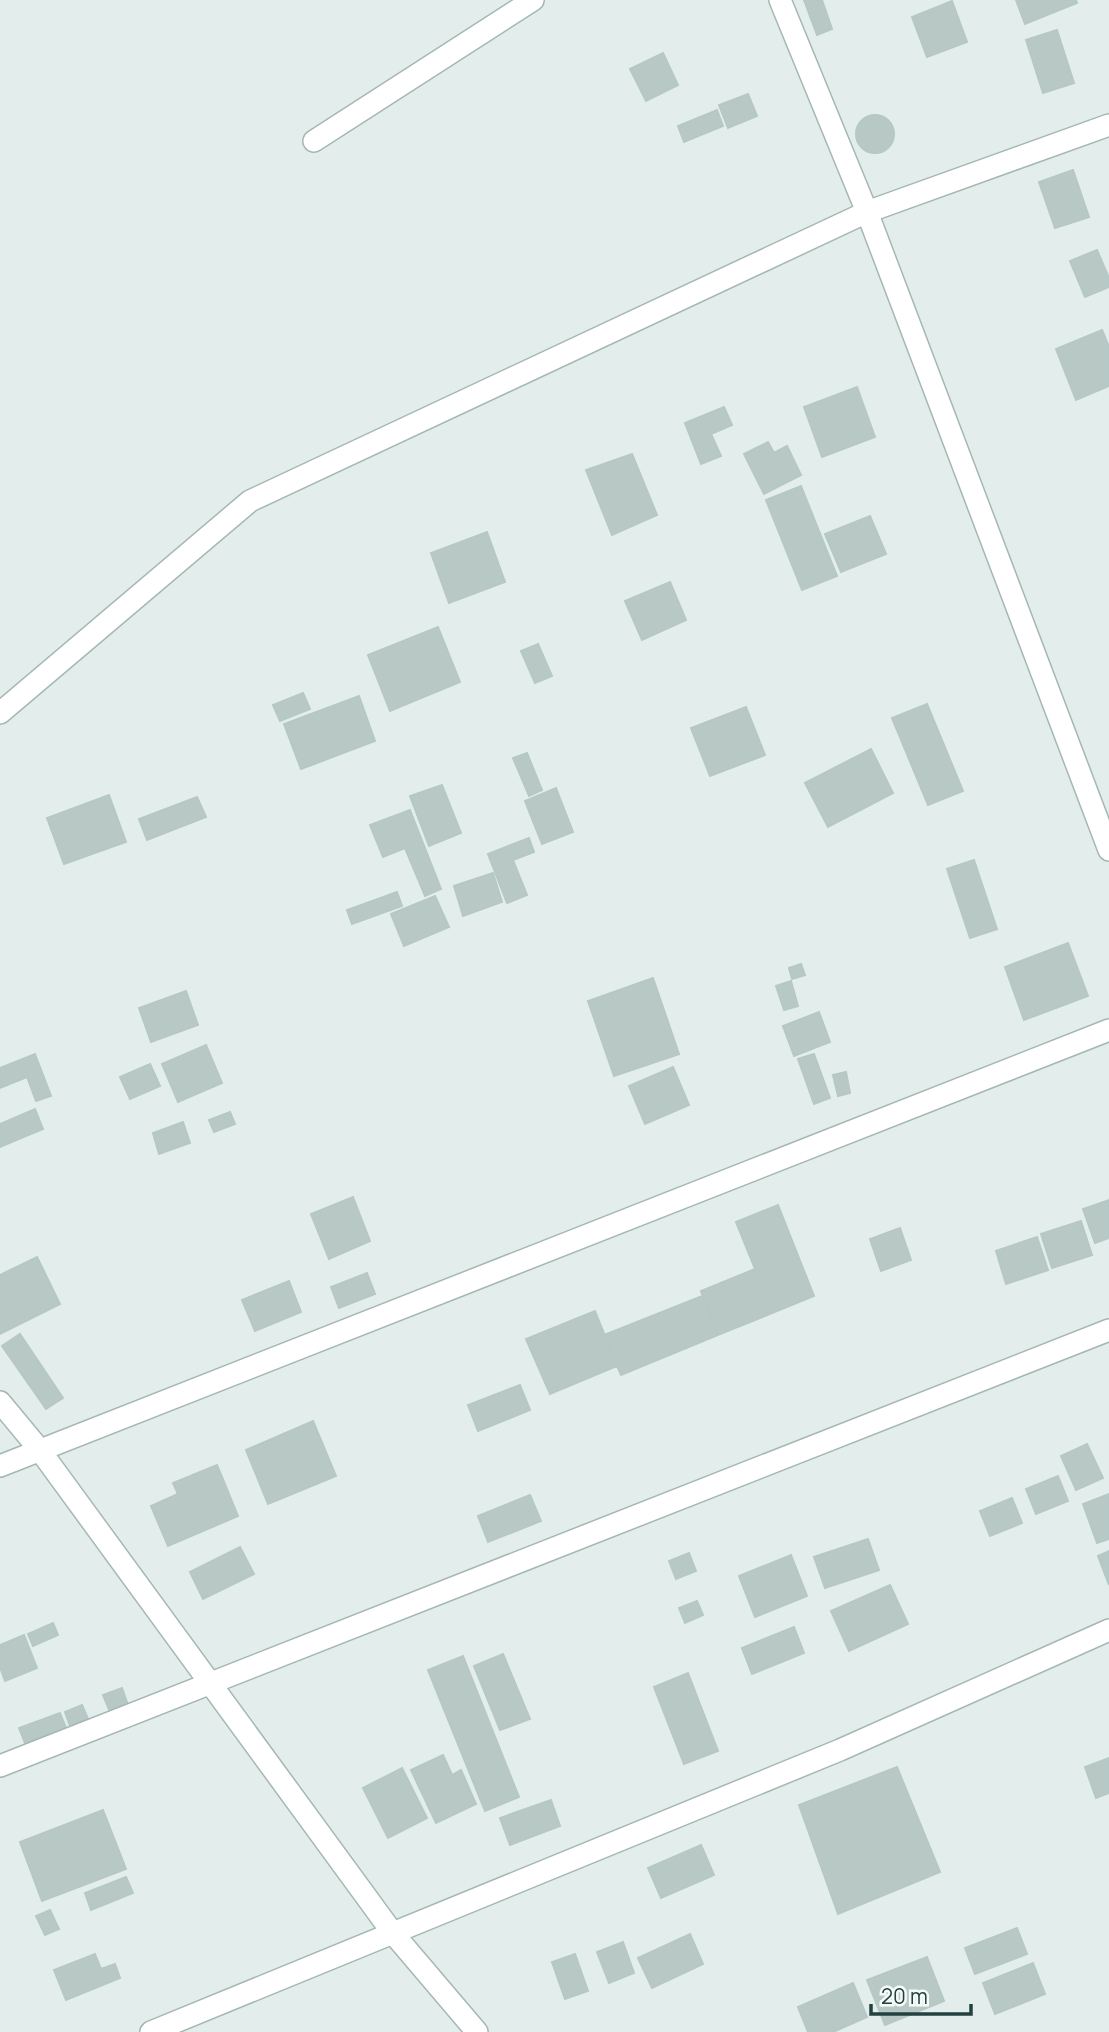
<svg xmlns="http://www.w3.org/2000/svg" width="1109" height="2032" viewBox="0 0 1109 2032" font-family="Manrope,sans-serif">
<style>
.building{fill:#b8c9c5;stroke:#b5c8c5;stroke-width:2}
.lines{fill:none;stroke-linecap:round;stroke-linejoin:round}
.minor-casing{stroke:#a5b7b5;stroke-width:24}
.minor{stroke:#fff;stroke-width:21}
</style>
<rect width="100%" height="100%" fill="#e3eeec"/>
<path class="building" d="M804,0h18l10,29 -15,6z
M1016,0h60l1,3 -52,21z
M952,1l15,41 -40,15 -15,-40z
M1057,30l17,53 -31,10 -17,-53z
M663,53l15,32 -32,16 -16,-32z
M748,94l9,22 -29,12 -9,-23z
M717,110l6,16 -39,16 -6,-16z
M856 134a19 19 0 1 1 38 0a19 19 0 1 1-38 0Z
M1073,170l16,47 -34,11 -16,-46z
M1097,250l12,28v9l-24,10 -15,-36z
M1102,330l7,17v39l-33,14 -20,-51z
M857,387l18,50 -53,20 -18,-50z
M724,407l8,18 -21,9 10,22 -20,8 -16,-41z
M768,442l6,11 13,-7 14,29 -37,19 -20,-40z
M632,454l25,61 -45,20 -26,-65z
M801,486l36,90 -35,14 -36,-90z
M870,516l16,38 -45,18 -16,-38z
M487,532l18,50 -56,21 -18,-50z
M670,582l16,38 -44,20 -17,-39z
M438,627l22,55 -70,29 -22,-56z
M538,644l14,32 -17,7 -14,-32z
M303,693l7,16 -30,12 -7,-16z
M359,696l16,45 -74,28 -17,-45z
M927,704l36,87 -35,14 -36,-87z
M746,707l19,48 -55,21 -19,-48z
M871,749l22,44 -65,34 -23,-44z
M527,753l15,37 -13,6 -16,-38z
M442,785l19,48 -32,13 -19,-50z
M556,788l17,44 -31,12 -17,-43z
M109,795l17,47 -62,22 -17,-46z
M197,797l9,20 -59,23 -8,-21z
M410,810l31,79 -16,7 -20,-48 -22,9 -13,-32z
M529,838l5,14 -21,8 14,35 -20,8 -19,-49z
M974,860l23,69 -27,9 -23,-69z
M493,873l9,29 -39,14 -9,-30z
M397,892l5,14 -50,18 -5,-14z
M435,896l14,31 -45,19 -13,-32z
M1068,943l20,53 -64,24 -19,-53z
M801,964l4,11 -13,4 -3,-11z
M653,978l26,76 -65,22 -26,-75z
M791,981l7,25 -14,4 -8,-24z
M186,991l12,34 -47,17 -12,-34z
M819,1012l11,30 -36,14 -11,-30z
M206,1045l16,38 -44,19 -16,-38z
M35,1054l16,42 -15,5 -9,-24 -27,11v-20z
M814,1054l16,44 -16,6 -16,-45z
M150,1064l10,22 -30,13 -10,-22z
M673,1067l16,38 -44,19 -16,-38z
M846,1072l4,21 -12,3 -5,-21z
M35,1109l8,20 -43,18v-23z
M230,1112l5,12 -21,8 -5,-12z
M183,1122l7,21 -31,11 -6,-21z
M353,1197l17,44 -41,18 -18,-45z
M1109,1200v38l-14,5 -12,-34z
M778,1205l36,91 -96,39 -17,-44 54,-22 -19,-47z
M1081,1221l11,34 -40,13 -11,-34z
M900,1228l11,32 -30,11 -11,-32z
M1037,1237l11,33 -42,14 -10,-33z
M37,1257l23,47 -60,30v-59z
M367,1273l8,21 -36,14 -8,-21z
M289,1281l12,31 -46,19 -13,-31z
M702,1296l16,39 -97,40 -17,-40z
M595,1311l22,55 -67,28 -24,-55z
M20,1334l43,64 -17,11 -44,-63z
M520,1385l10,25 -52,21 -10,-26z
M313,1421l23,55 -68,28 -22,-54z
M1087,1444l16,34 -27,12 -15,-34z
M217,1465l21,51 -70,30 -17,-40 27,-12 -5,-11z
M1058,1476l10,25 -32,13 -10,-25z
M1109,1494v45l-12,4 -14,-39z
M530,1495l11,26 -53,21 -10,-26z
M1012,1498l10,25 -32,13 -10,-25z
M868,1539l11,31 -54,18 -11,-31z
M240,1547l14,27 -51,25 -13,-27z
M1109,1551v34l-11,-29z
M689,1553l7,18 -20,8 -7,-18z
M791,1555l16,41 -52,21 -16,-41z
M890,1585l18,39 -59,27 -18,-40z
M697,1601l6,14 -18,8 -6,-15z
M53,1623l5,12 -25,11 -5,-12z
M794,1627l10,26 -52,21 -10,-26z
M24,1635l13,33 -32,13 -5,-14v-22z
M503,1654l27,65 -30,11 -26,-64z
M463,1656l56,141 -34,14 -57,-141z
M688,1673l30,78 -34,13 -30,-77z
M122,1688l6,17 -18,7 -7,-17z
M82,1705l6,14 -18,7 -5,-14z
M60,1713l6,15 -41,15 -6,-15z
M443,1755l9,20 9,-5 15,34 -40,19 -25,-53z
M1109,1758v35l-13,5 -11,-31z
M897,1767l43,105 -102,42 -39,-109z
M402,1768l25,50 -39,20 -25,-50z
M551,1800l9,26 -50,19 -10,-27z
M103,1810l23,59 -84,32 -22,-59z
M701,1845l13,30 -53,23 -13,-30z
M126,1877l7,16 -42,17 -6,-17z
M50,1910l9,19 -14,6 -9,-19z
M1017,1928l10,26 -52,20 -10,-26z
M690,1934l13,30 -51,24 -14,-30z
M623,1942l11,31 -25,10 -12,-31z
M95,1954l6,15 14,-5 5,14 -54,22 -12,-30z
M575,1954l13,37 -23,8 -13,-37z
M927,1957l17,44 -59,24 -18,-45z
M1033,1963l12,31 -50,20 -12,-31z
M853,1983l14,34 -34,15h-25l-10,-25z"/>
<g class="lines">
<g class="minor-casing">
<path id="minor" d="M780,0l87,212 242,638
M314,141l219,-141
M0,713l250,-212 617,-289 242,-87
M0,1402l39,47 353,483 85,100
M0,1466l1109,-436
M0,1766l1109,-436
M151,2032l689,-282 269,-120"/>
</g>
<use href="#minor" class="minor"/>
</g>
<path d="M871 2004v10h100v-10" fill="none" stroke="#22413f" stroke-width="3.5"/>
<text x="881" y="2004" font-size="21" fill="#22413f" stroke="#f4faf8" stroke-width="5" paint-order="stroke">20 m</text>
</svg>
